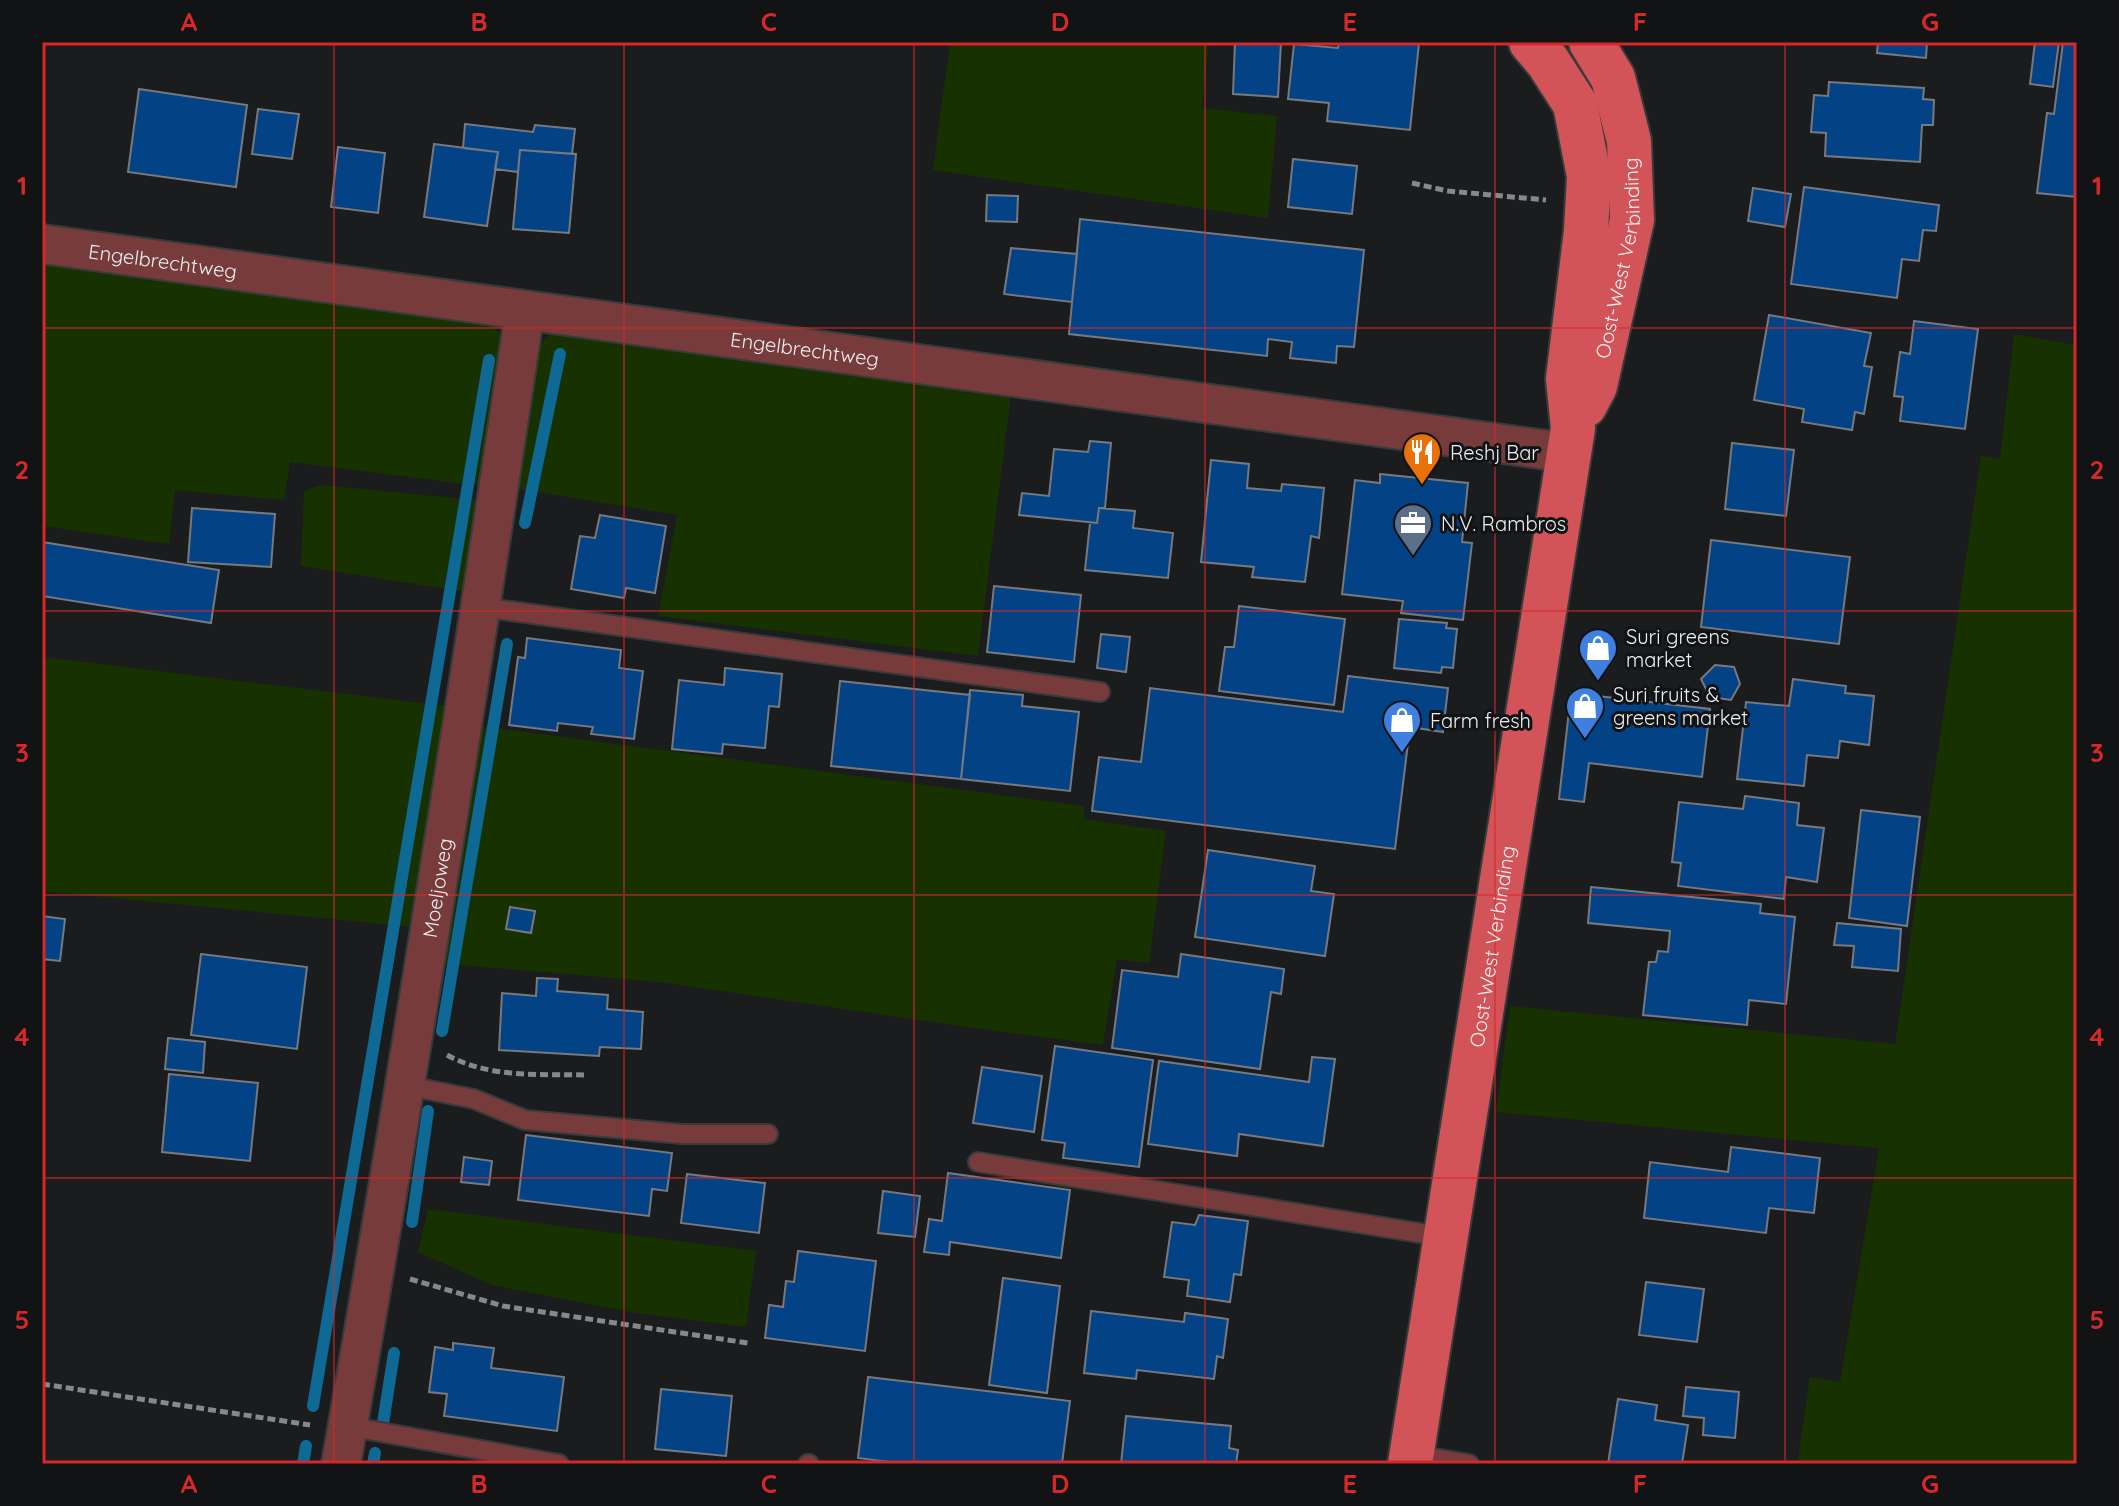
<svg xmlns="http://www.w3.org/2000/svg" width="2119" height="1506" viewBox="0 0 2119 1506" font-family="Quicksand,sans-serif">
<style>
.green{fill:#173200}
.lines{fill:none;stroke-linecap:round;stroke-linejoin:round}
.stream{stroke:#0e6994;stroke-width:12}
.building{fill:#044286;stroke:#76797d;stroke-width:2}
.service-casing{stroke:#383a3c;stroke-width:22}
.minor-casing{stroke:#383a3c;stroke-width:42}
.primary-casing{stroke:#383a3c;stroke-width:48}
.path{stroke:#86888a;stroke-width:5;stroke-dasharray:8 4;stroke-linecap:butt}
.service{stroke:#773b3b;stroke-width:18}
.minor{stroke:#773b3b;stroke-width:38}
.primary{stroke:#d25458;stroke-width:44}
.grid{fill:none;stroke:#d62828;stroke-width:2;stroke-opacity:0.55}
.labels{text-anchor:middle;dominant-baseline:central;stroke-width:6;stroke-linejoin:round;paint-order:stroke}
.street-label{font-size:20px;fill:#edeff1;stroke:#111315}
.poi-label{font-size:20px;fill:#edeff1;stroke:#111315;text-anchor:start}
.neatline{fill:none;stroke:#d62828;stroke-width:3}
.grid-label{font-size:26px;text-anchor:middle;font-weight:bold;fill:#d62828}
</style>
<rect width="100%" height="100%" fill="#1a1c1e"/>
<path class="green" d="M950,42h259l-7,66 75,8 -9,102 -335,-48z
M42,257l444,65 15,12 5,17 -15,124 -12,11 -189,-24 -6,38 -109,-10 -6,54 -127,-18z
M558,328l453,67 -33,261 -320,-40 19,-101 -164,-27 21,-126 10,-22z
M2014,334l63,11 -1,1119h-279l13,-87 30,5 39,-234 -383,-36 14,-106 385,38 86,-588 19,3z
M322,485l162,16 -11,92 -172,-27 3,-75z
M42,657l404,49 -33,221 -371,-36z
M473,725l611,81v13l82,12 -17,132 -32,-4 -14,86 -129,-17 -315,-46 -222,-19z
M428,1209l328,42 -10,76 -116,-15 -138,-27 -74,-33z"/>
<g class="lines">
<path class="stream" d="M525,523l35,-169
M442,1031l65,-387
M412,1222l16,-111
M313,1406l176,-1046
M383,1423l11,-70
M303,1464l3,-18
M373,1464l2,-11"/>
</g>
<path class="building" d="M1235,42h46l-3,55 -45,-3z
M1339,42l80,1 -9,87 -83,-9 2,-18 -41,-4 6,-55 44,4z
M1878,42h49l-1,16 -49,-5z
M2035,42h24l-6,45 -23,-3z
M2063,42h14v155l-40,-4 10,-80 7,1z
M1829,82l95,6 -1,11 11,1 -1,25h-11l-2,37 -95,-6 1,-23 -15,-1 3,-37 14,1z
M139,89l108,16 -11,82 -108,-15z
M258,109l41,5 -7,45 -40,-5z
M465,124l68,8 2,-7 40,4 -3,25 -52,-4 -2,22 -23,-3 3,-17 -35,-4z
M434,144l64,8 -11,74 -63,-9z
M338,147l47,6 -7,60 -47,-6z
M520,150l56,4 -7,79 -56,-4z
M1293,159l64,7 -5,48 -64,-7z
M1804,187l135,18 -3,26 -13,-1 -4,31 -17,-2 -5,39 -106,-14z
M1753,188l38,6 -6,33 -37,-6z
M987,195l31,1 -1,26 -31,-1z
M1080,219l284,31 -10,97 -17,-1 -1,17 -46,-5 2,-16 -24,-3 -1,17 -198,-22z
M1011,248l66,6 -5,48 -68,-8z
M1769,315l102,18 -7,33 8,1 -8,47 -9,-2 -3,18 -50,-8 2,-13 -50,-9z
M1914,321l64,8 -13,100 -65,-8 3,-24 -9,-1 6,-44 10,2z
M1090,441l21,2 -6,65h-6l-2,15 -78,-8 3,-22 27,3 5,-47 34,3z
M1732,443l62,7 -8,66 -61,-7z
M1211,460l38,4 -2,24 34,3 1,-7 42,4 -5,50 -8,-2 -6,46 -53,-5 2,-10 -53,-5z
M1380,474l88,9 -6,59 10,1 -9,77 -62,-7 2,-12 -61,-7 13,-114 25,3z
M192,508l83,6 -4,53 -83,-5z
M1099,508l36,3 -2,17 40,5 -5,45 -83,-8 5,-47h7z
M600,515l66,11 -11,67 -29,-5 -2,10 -53,-9 9,-53 15,2z
M1711,540l139,17 -11,87 -138,-17z
M42,542l177,28 -8,53 -169,-27z
M994,586l87,9 -7,67 -87,-10z
M1239,606l106,13 -11,86 -115,-14 6,-44h9z
M1399,619l48,4 -1,5 11,1 -4,39 -11,-1 -1,6 -47,-5z
M1101,634l29,3 -4,35 -29,-4z
M527,638l94,12 -2,18 24,3 -9,68 -43,-5 2,-7 -35,-4 -1,8 -48,-6 9,-68 7,1z
M1715,665l19,2 6,17 -9,16 -21,-3 -9,-18z
M725,668l57,6 -3,33 -10,-1 -4,42 -42,-4 -1,10 -50,-5 7,-69 45,5z
M1348,676l100,12 -5,44 -33,-5 -15,122 -303,-38 7,-54 42,5 9,-74 193,24z
M1793,679l53,7 -1,7 29,3 -5,49 -29,-4 -2,17 -31,-3 -3,31 -67,-7 9,-77 43,4z
M840,681l130,14 -9,84 -130,-13z
M970,690l53,5 -1,11 57,6 -9,79 -109,-12z
M1571,693l139,16 -8,68 -113,-14 -5,39 -25,-3z
M1745,796l54,7 -2,22 27,3 -7,54 -31,-5 -2,22 -106,-13 3,-23 -9,-1 7,-60 64,7z
M1861,810l59,7 -13,109 -58,-8z
M1208,850l107,16 -4,25 23,3 -9,62 -130,-19z
M1591,887l170,17 -1,9 35,4 -9,87 -37,-4 -2,25 -104,-10 6,-53h7l2,-11 10,1 2,-21 -82,-8z
M510,907l25,4 -4,22 -25,-4z
M42,916l23,3 -5,42 -18,-2z
M1837,923l64,6 -3,42 -46,-4 2,-21 -20,-1z
M201,954l106,13 -10,82 -106,-14z
M1181,954l103,15 -3,25 -10,-2 -11,77 -148,-21 10,-78 56,7z
M537,978l21,1 -1,12 51,4 -1,14 36,3 -2,37 -41,-2 -1,9 -100,-6 3,-57 34,3z
M168,1038l37,4 -2,31 -38,-4z
M1055,1046l98,14 -14,107 -76,-9 2,-15 -23,-3z
M1312,1057l23,2 -12,87 -84,-12 -2,22 -89,-12 11,-83 150,21z
M982,1067l60,9 -8,56 -61,-9z
M169,1074l89,9 -8,78 -88,-9z
M526,1135l146,18 -5,38 -15,-2 -3,27 -131,-16z
M1731,1147l89,11 -6,55 -45,-5 -3,25 -122,-15 6,-56 78,10z
M464,1157l28,4 -3,24 -28,-3z
M948,1173l122,17 -9,68 -111,-16 -1,13 -25,-3 5,-33 13,2z
M687,1174l78,9 -6,50 -78,-10z
M883,1191l37,5 -5,41 -37,-4z
M1199,1215l49,6 -7,54 -7,-1 -4,28 -43,-6 2,-16 -25,-3 8,-55 23,3z
M798,1251l78,10 -11,90 -100,-13 4,-33 14,2 3,-26 8,1z
M1003,1278l57,8 -13,107 -58,-8z
M1646,1282l58,7 -7,53 -58,-7z
M1091,1311l93,11 1,-9 43,6 -5,39 -6,-2 -3,23 -77,-9 -1,9 -52,-6z
M453,1343l41,5 -3,20 73,9 -7,54 -113,-15 3,-22 -18,-2 6,-45 18,3z
M868,1377l202,24 -8,63h-157l-47,-6z
M1686,1387l53,5 -4,46 -32,-3 1,-17 -21,-2z
M661,1389l71,7 -6,60 -71,-7z
M1618,1399l39,6 -2,15 33,5 -6,39h-74z
M1126,1416l105,10 -2,22 9,2 -2,14h-115z"/>
<g class="lines">
<g class="service-casing">
<path id="service" d="M481,607l619,85
M404,1085l70,14 51,21 157,14h86
M978,1162l467,75
M347,1426l212,38
M1411,1454l58,10
M808,1464h1"/>
</g>
<g class="minor-casing">
<g id="minor">
<path id="s1" d="M42,244l1527,209"/>
<path id="s2" d="M341,1464c67,-384 127,-769 184,-1154"/>
</g>
</g>
<g class="primary-casing">
<g id="primary">
<path id="s3" d="M1585,405l10,-19 37,-166 -3,-79 -16,-63 -22,-36"/>
<path id="s4" d="M1410,1464l163,-1036 -5,-49 18,-148 3,-55 -14,-72 -27,-42 -17,-20"/>
</g>
</g>
<path class="path" d="M1412,183l36,8 98,9
M447,1055c42,23 91,19 137,20
M410,1279l93,27 245,37
M42,1384l268,41"/>
<use href="#service" class="service"/>
<use href="#minor" class="minor"/>
<use href="#primary" class="primary"/>
</g>
<path class="grid" d="M334,42v1422M624,42v1422M914,42v1422M1205,42v1422M1495,42v1422M1785,42v1422M42,328h2035M42,611h2035M42,895h2035M42,1178h2035"/>
<defs>
<g id="restaurant-pin" transform="scale(2)"><path d="M0 17L-7.5 6A9.5 9.5 0 1 1 7.5 6Z" fill="#e8710a" stroke="#111315"/><path d="M-5-6h1v4h1v-4h1v4h1v-4h1v5L-1.5 .5V6h-2V.5L-5-1ZM5-6V6H3V1.5H1.5Q1.5-4 5-6Z" fill="#fff"/></g>
<g id="office-pin" transform="scale(2)"><path d="M0 17L-7.5 6A9.5 9.5 0 1 1 7.5 6Z" fill="#5c6f8a" stroke="#111315"/><path d="M-6-3h4V-5.5h4V-3h4V5H-6ZM-1-4.5V-3h2v-1.5ZM-6 0V1H6V0Z" fill="#fff"/></g>
<g id="shop-pin" transform="scale(2)"><path d="M0 17L-7.5 6A9.5 9.5 0 1 1 7.5 6Z" fill="#3f7fe0" stroke="#111315"/><path d="M-5-2.5h2.3a2.7 3.5 0 0 1 5.4 0H5L5.5 6h-11ZM-1.5-2.5h3a1.5 2.3 0 0 0-3 0Z" fill="#fff"/></g>
</defs>
<g fill-rule="evenodd">
<use href="#restaurant-pin" x="1422" y="452"/>
<use href="#office-pin" x="1413" y="523"/>
<use href="#shop-pin" x="1598" y="648"/>
<use href="#shop-pin" x="1585" y="706"/>
<use href="#shop-pin" x="1402" y="720"/>
</g>
<g class="labels">
<g class="street-label">
<text stroke="none"><textPath href="#s3" startOffset="152">Oost-West Verbinding</textPath></text>
<text stroke="none"><textPath href="#s1" startOffset="122">Engelbrechtweg</textPath></text>
<text stroke="none"><textPath href="#s1" startOffset="770">Engelbrechtweg</textPath></text>
<text stroke="none"><textPath href="#s2" startOffset="584">Moeljoweg</textPath></text>
<text stroke="none"><textPath href="#s4" startOffset="524">Oost-West Verbinding</textPath></text>
</g>
<g class="poi-label">
<text x="1450" y="452">Reshj Bar</text>
<text x="1441" y="523">N.V. Rambros</text>
<text x="1626" y="636">Suri greens<tspan x="1626" dy="23">market</tspan></text>
<text x="1613" y="694">Suri fruits &amp;<tspan x="1613" dy="23">greens market</tspan></text>
<text x="1430" y="720">Farm fresh</text>
</g>
</g>
<rect width="2119" height="1506" fill="none" stroke="#111315" stroke-width="88"/>
<rect x="44" y="44" width="2031" height="1418" class="neatline"/>
<g class="grid-label">
<text x="189" y="31">A</text>
<text x="479" y="31">B</text>
<text x="769" y="31">C</text>
<text x="1060" y="31">D</text>
<text x="1350" y="31">E</text>
<text x="1640" y="31">F</text>
<text x="1930" y="31">G</text>
<text x="22" y="195">1</text>
<text x="2097" y="195">1</text>
<text x="22" y="479">2</text>
<text x="2097" y="479">2</text>
<text x="22" y="762">3</text>
<text x="2097" y="762">3</text>
<text x="22" y="1046">4</text>
<text x="2097" y="1046">4</text>
<text x="22" y="1329">5</text>
<text x="2097" y="1329">5</text>
<text x="189" y="1493">A</text>
<text x="479" y="1493">B</text>
<text x="769" y="1493">C</text>
<text x="1060" y="1493">D</text>
<text x="1350" y="1493">E</text>
<text x="1640" y="1493">F</text>
<text x="1930" y="1493">G</text>
</g>
</svg>
